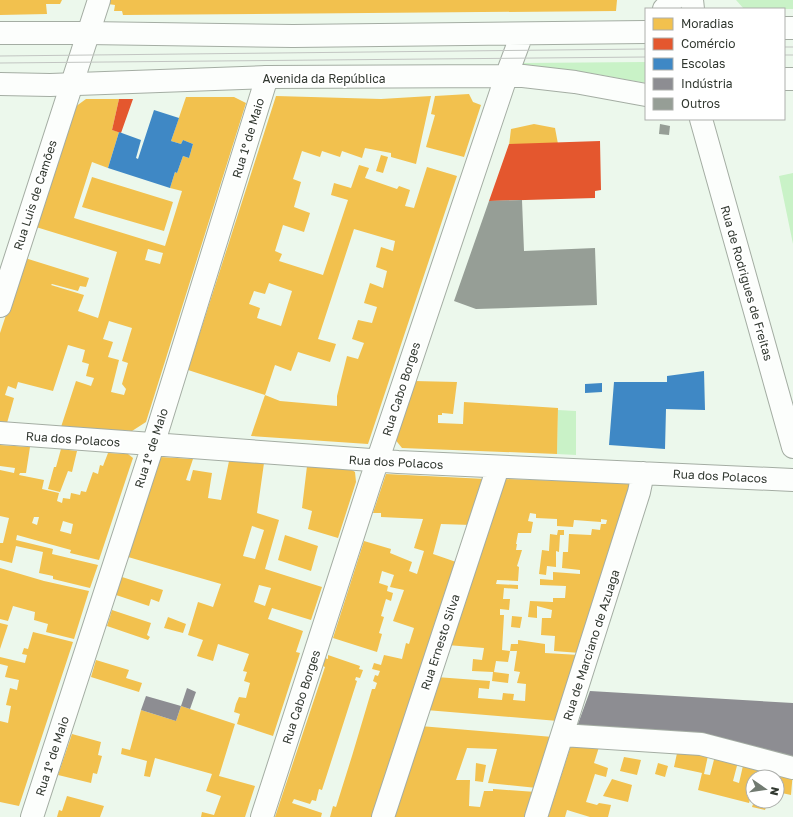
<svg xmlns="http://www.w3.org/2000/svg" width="793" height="817" viewBox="0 0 793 817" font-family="'Golos Text',sans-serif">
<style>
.green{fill:#c9f2c7}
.homes{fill:#f2c14e;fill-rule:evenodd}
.shops{fill:#e4572e}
.schools{fill:#3f88c5}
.industry{fill:#8d8d92}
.building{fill:#969e96}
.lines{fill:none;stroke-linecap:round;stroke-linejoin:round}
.minor-casing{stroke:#a4ada3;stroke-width:24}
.major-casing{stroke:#a4ada3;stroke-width:24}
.minor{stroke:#fcfefc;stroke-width:22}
.major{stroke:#fcfefc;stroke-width:22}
.tram{stroke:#c2c5c2;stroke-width:1}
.labels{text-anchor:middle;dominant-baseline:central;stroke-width:4;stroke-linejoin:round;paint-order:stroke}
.street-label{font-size:12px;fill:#313830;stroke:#fff}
</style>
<rect width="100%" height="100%" fill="#ecf8ec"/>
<path class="green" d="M736,0h57v9h-49z
M646,62v21l-50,-9 -74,-8v-3z
M793,173v71l-14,-68z
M558,410l18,1v44l-19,-1z"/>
<path class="homes" d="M0,0h62l-2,4h-14l1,10 -47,1z
M109,0h508l-1,11 -493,4 -1,-4h-8l1,-6 -7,-1z
M469,94l4,8 8,3 -17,52 -38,-10 9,-32 -4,-1 4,-18z
M276,96l105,3 50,-3 -15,68 -25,-7v-4l-26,-5 -3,10 -20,-7 -2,6 -18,-6 -2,6 -18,-6 -9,28 8,3 -7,25 16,6 -6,19 -21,-7 -8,26 7,3 -3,7 44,14 25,-75 -17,-5 3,-12 17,5 8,-23 10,3 -4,10 32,11 2,-3 11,4 -5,16 9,2 13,-41 30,9 -89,268 -117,-8 14,-41 -77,-25zM354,229l41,12 -2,10 -12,-4 -5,20 11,4 -4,17 -13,-5 -6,20 13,4 -5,16 -14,-3 -6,19 12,4 -6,16 -11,-3 -10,40v10l-57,-5 -15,-6 10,-30 16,6 7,-19 32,10 6,-18 -18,-5zM269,283l23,8 -11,35 -24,-8 3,-10 -11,-4 5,-13 11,3z
M186,97h48l12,6 -100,319 -14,9 -71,-4 15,-46 15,5 3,-8 -8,-2 3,-12 -7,-2 3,-12 -17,-5 -15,46 -35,-9 -2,7 -8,-3 -3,9 9,3 -7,25h-7v-90l25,-75 64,20 -3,9 -6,-1 -2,5 -26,-7 -1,1 33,10 -6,16 20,7 19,-66 -81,-25 39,-120 11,-8h33l-7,31 7,2 -11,36 -16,-6 -18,56 91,28 17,-55 -12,-3 5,-16 2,1 6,-17 6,2 4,-14 -10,-4 -2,4 -10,-3zM148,249l15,4 -3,11 -15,-4zM109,321l23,7 -10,33 6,2 -6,21 4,5 -2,6 -13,-3 8,-32 -11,-3 5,-15 -10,-3z
M534,124l21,4 6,32 -5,27 -21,4 -23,-3 -5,-26 4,-33z
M381,155l7,2 -5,16 -7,-2z
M92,177l81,25 -9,29 -82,-24z
M414,381l43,1 -4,32 -11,-1v2h-4v8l25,1 1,-22 94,6 -1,46 -155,-6 -8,-10z
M0,445l30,2 -4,26h-6l-1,2 25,5 -2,9 17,4 -2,8 5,2 1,-5 7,1 1,-6 9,2 1,-4 5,1 7,-20 5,2 2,-9 3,1 5,-13 20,1 5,4 -34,102 -29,-7 1,-3 -54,-15 -1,5 37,9 -1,5 46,11 -8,23 -37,-9v-3l-14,-3 4,-21 -27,-6 -4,17 -12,-3v-17h3l6,-25 -9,-2v-46l14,3 1,-5 -15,-2zM34,517h5l-2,8 -5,-2zM63,521l10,3 -2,10 -11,-3z
M61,449l16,2 -5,21 -4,-1 -8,21 -12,-3 6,-22h2z
M160,457l33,2 -7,21 4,1 3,-11 19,3 -4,25 13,2 8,-39 35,2 -7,50 22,7 -14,49 57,18 -11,33 -39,-12 -4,11 35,12 -7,21 4,1 -27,83 -36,-12 3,-10 -6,-2 2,-8 3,-7 7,1 4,-15 -6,-2 3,-9 -4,-1 6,-17 -31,-10 -5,17 -16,-5 6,-16 -15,-5 10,-33 15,5 8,-23 -93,-27zM252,526l12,4 -9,29 -12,-3zM259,585l12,3 -6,18 -11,-4z
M307,466l42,2 6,4 1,10 -18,56 -30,-9 4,-18 -10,-3z
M386,474l100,5 -15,46 -30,-1 -8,30 26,9 -84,254h-45l3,-11 3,1 16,-51 20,-67h3l2,-6 -4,-2 2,-6 3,1 2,-5 -8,-2 2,-6 7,2 3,-10 18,4 4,-16 3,1 5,-16 -21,-7 11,-31 -14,-3 4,-12 -12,-4 -3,12 9,3 -1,5 6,2 -2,8 -5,-2 -5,17 3,1 -5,16 3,1 -5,18 -44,-14 31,-97 27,8 -1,4 22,9 -3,9 8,3 7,-23 -10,-3 9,-29 -42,-2v-4h-8z
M505,479l124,4 3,10 -52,160 -26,-2 1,-15 -14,-1 1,-17h9l1,-8 -15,-4v12l-9,-1 2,-16 23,1v-4h12l1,-12 -26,-1v-6l13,1v-8l27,2v-4l-18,-2 1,-16h5l1,-18 22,1 1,-6 8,1 1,-6h5l1,-4 -6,-1v3l-27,-2 -1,7 -16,-1v-7l-21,-1v-4l-6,-1 -2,8 5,1 -2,11h-13l-2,11h1l-1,6h6l-5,16 2,1 -1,14 -21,-1 -1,4 22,1v4l-14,-1 -1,11h7l-1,11 -9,-1v6h4l-2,35 8,1 -2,11 -12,-1 -2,11 15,2 -1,9 -16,-2 1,-9 -21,-1 1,-12 9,1 2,-12 -37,-3z
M558,530h6v5h-4l-1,17 -3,-1v16l-9,-1 -1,9 -7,-1 3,-24 7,1 1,-17 7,1z
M285,535l33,11 -7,25 -33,-11z
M0,568l44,13 45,10 -15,48 -28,-7 2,-8 -14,-4 1,-8 -22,-6 -5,15 -8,-2z
M122,577l41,13 -4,12 -8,-3 -2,7 -33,-11z
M112,610l39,13 -4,12 3,2 -2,3 -41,-14z
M512,616l10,1 -2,11 -9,-1z
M168,617l18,7 -3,9 -19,-5z
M0,623l8,2 -8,24z
M33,632l40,10 -54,164 -19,-4v-81l8,2 3,-17 -5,-1 4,-17 7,2 2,-10 -14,-3 3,-11 -8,-2v-7l25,6 2,-8 -5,-1 2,-6 4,1z
M518,640l27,4v9l34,2 -21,66 -132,-11 10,-33 54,4 -1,8 -10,-1 -1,10 24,2 1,-7 11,1 -1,6 12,1 1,-17 -9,-1 3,-11 -6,-1 3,-20h-7l1,-7h7z
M328,655l32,11 -1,3 4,1 -3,8 -4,-1 -1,3 2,1 -35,109 -3,-1 -3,12 -4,-1 -2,4 -16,-5 -2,4 30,10 -1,4h-46l50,-150 -2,-1 2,-8 3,1z
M96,660l33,10 -3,8 16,5 -3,9 -48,-15z
M181,706l54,18 -16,52 36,10 -10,31h-44l1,-5 12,3 7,-19 -15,-5 6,-17 -57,-16 -5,19 -6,-1 3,-15 -26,-7 1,-6 8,2 11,-40 35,11z
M420,726l133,11 -16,51 -49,-5 9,-34 -30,-1 -11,32h14l-1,26 11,1 4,-16h9v-2l43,3 -8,25h-137z
M72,734l29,8 -3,13 4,1 -5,18 -4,-1 -2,10 -33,-8z
M573,739l26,8 -5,16 14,5 -2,9 -11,-3 -9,28 11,3 2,-2 12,2 -3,12h-18l-23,-7 -2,7h-17z
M679,744l30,7 -5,23 6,1 6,-23 23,6 -6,23 6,2 6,-26 23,5 -4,15h-11v24l-3,-1 -1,3 -51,-13 4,-17 -28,-6z
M624,757l17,3 -4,15 -17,-4z
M476,763l10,2 -3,17 -8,-1z
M658,763l10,3 -3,11 -10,-3z
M773,766l20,5 -2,24 -14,-3v-15h-7z
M612,779l20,6 -4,17 -25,-6z
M67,796l37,10 -4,11h-43l2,-7 3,1z
M754,801h14l-3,9 -13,-3z"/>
<path class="shops" d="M119,99h14l-12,34 -9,-3z
M600,141l1,49 -6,1v7l-106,3 20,-57z"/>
<path class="schools" d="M154,110l25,8 -8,23 10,3 2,-4 10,4 -4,14 -6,-2 -6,17 -2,-1 -5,16 -62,-20 11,-36 22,8 -5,18 2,1z
M704,371l1,39 -39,-1 -1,40 -56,-4 5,-63h53v-6z
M602,383v9l-17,1v-9z"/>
<path class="industry" d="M187,688l9,4 -6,17 -9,-3z
M590,691l203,12v59l-218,-30z
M146,696l35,10 -5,15 -35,-11z"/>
<path class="building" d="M660,124l10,2 -1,9 -10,-1z
M522,200l2,51 71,-3 2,57 -121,4 -22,-8 35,-100z"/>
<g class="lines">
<g class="minor-casing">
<path id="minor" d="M692,0l1,9
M664,9l9,-9
M784,28h9
M784,79h9
M0,306l99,-306
M0,433l398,29 395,18
M562,735l139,9 92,24
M32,817l121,-372 114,-368
M262,817l108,-334 136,-406
M383,817l115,-350
M536,817l103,-325 4,-19"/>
</g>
<g class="major-casing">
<path id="major" d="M0,33h87l206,3 353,-4
M506,77l16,-43
M0,84l50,1 217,-8 256,-1 52,6 71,13
M701,119l92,328"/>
</g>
<use href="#minor" class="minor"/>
<use href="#major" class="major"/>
<path class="tram" d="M784,47h9
M784,55h9
M0,56l646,-7
M0,63l646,-6"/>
</g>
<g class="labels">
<g class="street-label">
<text x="324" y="78">Avenida da República</text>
<text transform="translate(248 138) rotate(-73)">Rua 1º de Maio</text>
<text transform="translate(35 195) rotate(-72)">Rua Luis de Camões</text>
<text transform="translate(747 283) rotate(74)">Rua de Rodrigues de Freitas</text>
<text transform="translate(401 389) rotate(-72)">Rua Cabo Borges</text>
<text transform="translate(73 439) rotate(4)">Rua dos Polacos</text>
<text transform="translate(151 448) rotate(-72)">Rua 1º de Maio</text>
<text transform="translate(396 462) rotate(3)">Rua dos Polacos</text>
<text transform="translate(720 476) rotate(3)">Rua dos Polacos</text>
<text transform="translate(440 642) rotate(-72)">Rua Ernesto Silva</text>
<text transform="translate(591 645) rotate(-72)">Rua de Marciano de Azuaga</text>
<text transform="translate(301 697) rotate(-72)">Rua Cabo Borges</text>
<text transform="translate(52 756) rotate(-72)">Rua 1º de Maio</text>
</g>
</g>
<rect x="645" y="8" width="140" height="112" fill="#ffffff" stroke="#adafac"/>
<rect x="653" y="18" width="20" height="12" fill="#f2c14e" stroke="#adafac"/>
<text x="681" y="28" font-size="12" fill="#313830">Moradias</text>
<rect x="653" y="38" width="20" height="12" fill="#e4572e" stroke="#adafac"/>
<text x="681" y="48" font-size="12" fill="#313830">Comércio</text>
<rect x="653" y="58" width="20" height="12" fill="#3f88c5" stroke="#adafac"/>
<text x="681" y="68" font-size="12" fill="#313830">Escolas</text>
<rect x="653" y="78" width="20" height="12" fill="#8d8d92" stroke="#adafac"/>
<text x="681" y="88" font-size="12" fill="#313830">Indústria</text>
<rect x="653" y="98" width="20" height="12" fill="#969e96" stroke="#adafac"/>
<text x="681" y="108" font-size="12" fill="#313830">Outros</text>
<g transform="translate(765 789) rotate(103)"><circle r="19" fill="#ffffff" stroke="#adafac"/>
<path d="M0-3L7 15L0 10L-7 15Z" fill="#727b72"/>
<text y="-6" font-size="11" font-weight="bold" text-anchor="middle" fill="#313830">N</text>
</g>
</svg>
